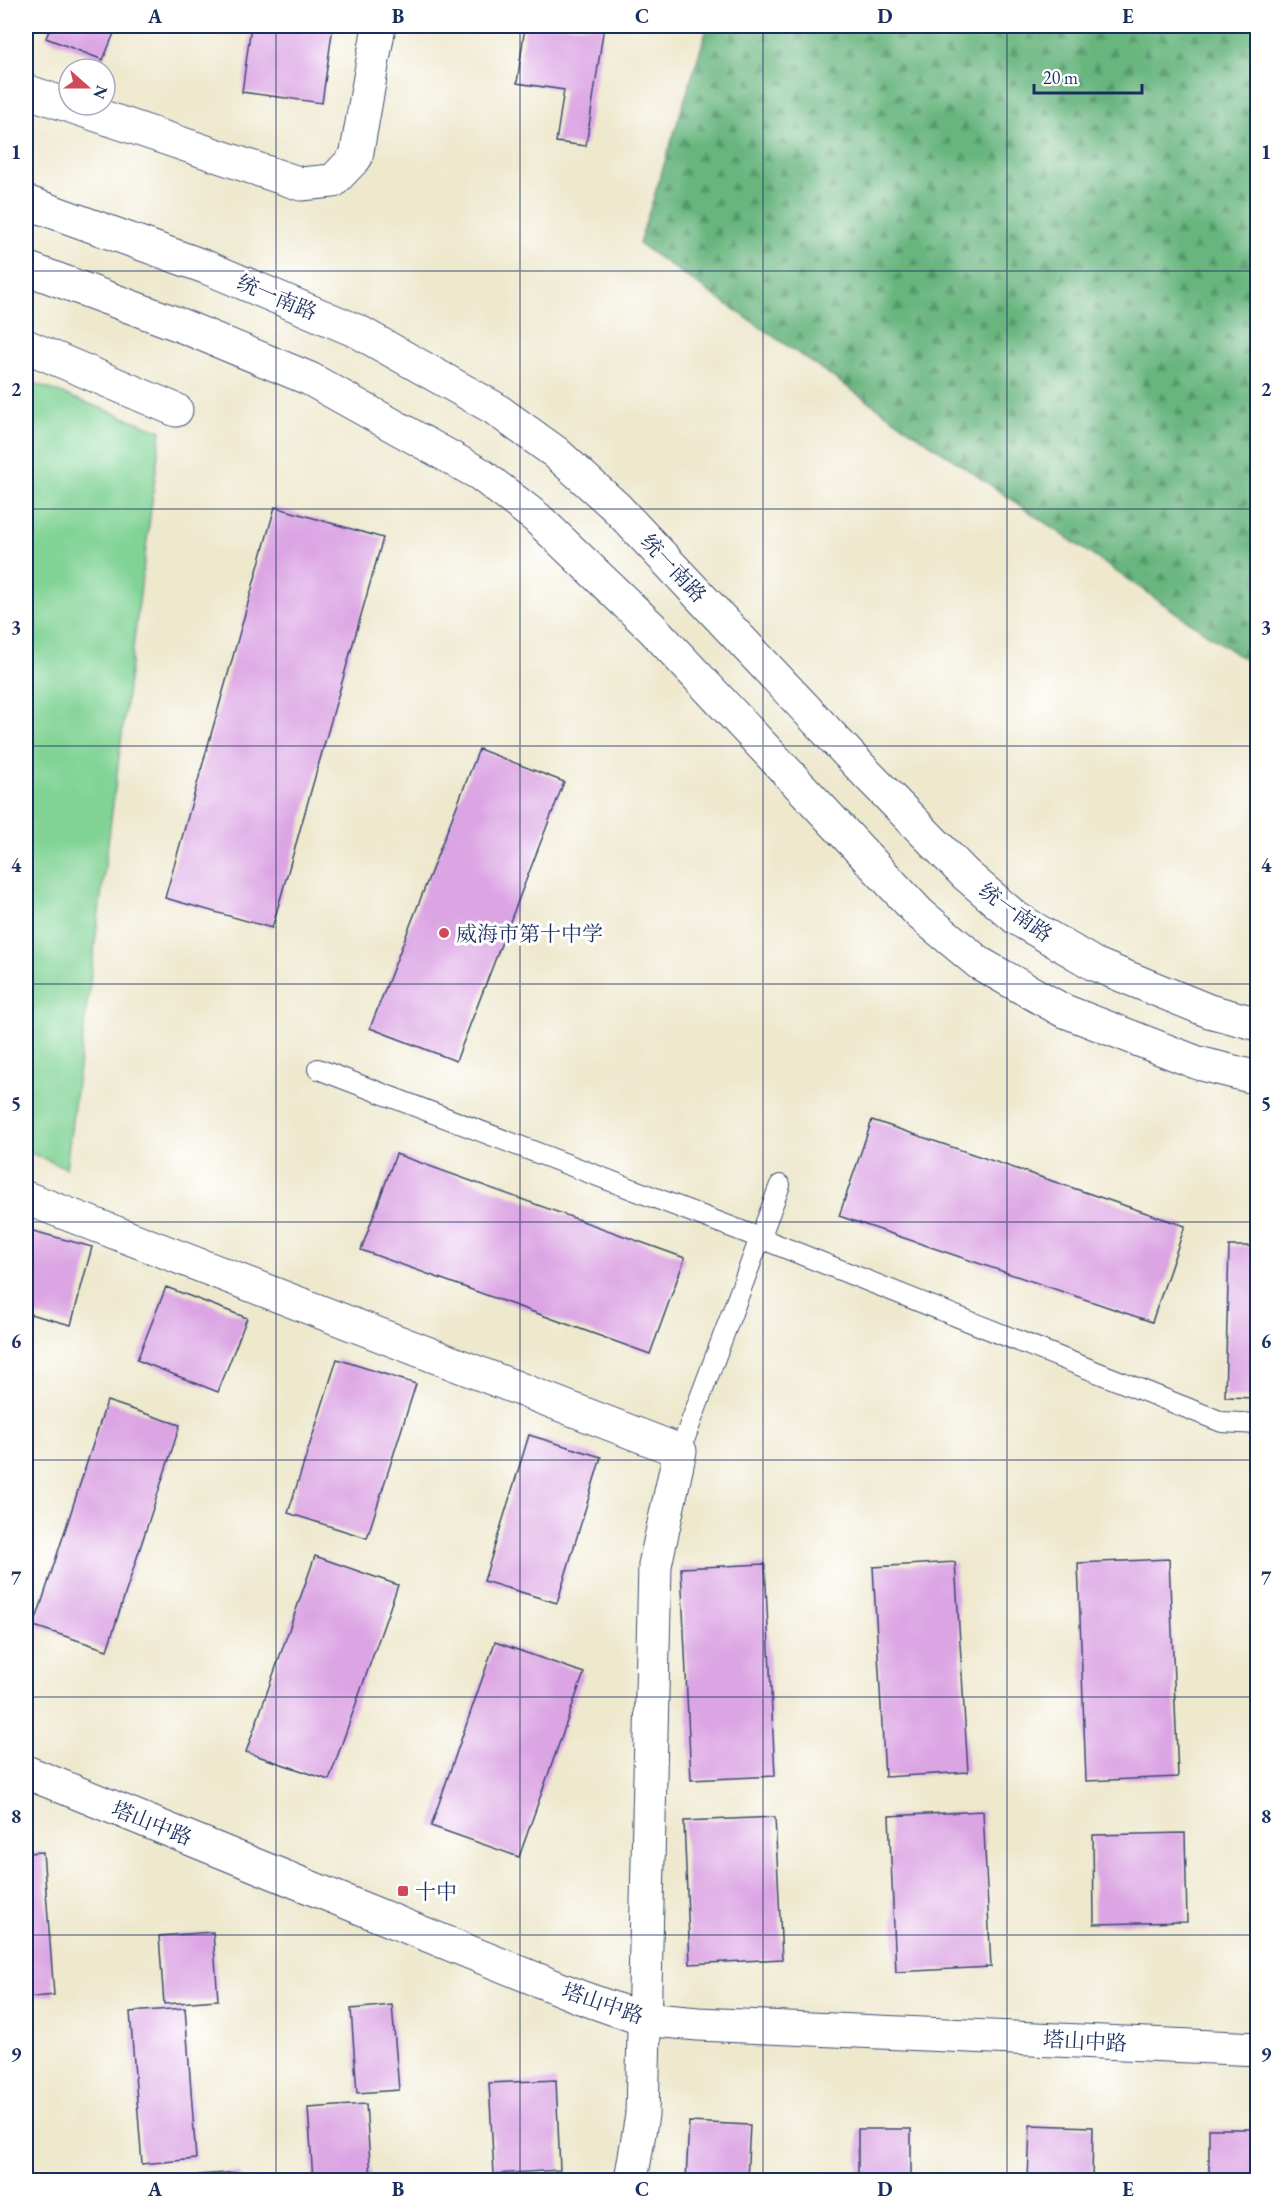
<svg xmlns="http://www.w3.org/2000/svg" width="1283" height="2206" viewBox="0 0 1283 2206" font-family="'EB Garamond','Noto Serif SC',serif">
<style>
.forest{fill:url(#forest-firs);stroke:#42726e;stroke-width:1.5}
.pitch{fill:#81d395;stroke:#4e817a;stroke-width:1.5}
.building{fill:#dba4e3}
.lines{fill:none;stroke-linecap:round;stroke-linejoin:round}
.lane-casing{stroke:#3b4b6f;stroke-width:22}
.street-casing{stroke:#3b4b6f;stroke-width:35}
.secondary-casing{stroke:#3b4b6f;stroke-width:35}
.lane{stroke:#fff;stroke-width:20}
.street{stroke:#fff;stroke-width:33}
.secondary{stroke:#fff;stroke-width:33}
.grid{fill:none;stroke:#1b2f5e;stroke-width:1.5;stroke-opacity:0.55}
.poi-dot{fill:#d1495b;stroke:#fff;stroke-width:2}
.labels{text-anchor:middle;dominant-baseline:central;stroke-width:6;stroke-linejoin:round;paint-order:stroke}
.street-label{font-size:21px;fill:#1b2f5e;stroke:#fff}
.poi-label{font-size:21px;fill:#1b2f5e;stroke:#fff;text-anchor:start}
.neatline{fill:none;stroke:#1b2f5e;stroke-width:2}
.grid-label{font-size:20px;text-anchor:middle;font-weight:bold;fill:#1b2f5e}
</style>
<defs>
<pattern id="forest-firs" width="22" height="20" patternUnits="userSpaceOnUse" patternTransform="scale(1.5)"><rect width="22" height="20" fill="#68b57e"/><path d="M5 1l3.5 6h-7zM16 11l3.5 6h-7z" fill="#55946a"/></pattern>
</defs>
<rect width="100%" height="100%" fill="#fff"/>
<filter id="ink" filterUnits="userSpaceOnUse"><feTurbulence type="fractalNoise" baseFrequency=".0167" numOctaves="2"/><feDisplacementMap in="SourceGraphic" scale="12" xChannelSelector="R" yChannelSelector="G"/><feConvolveMatrix kernelMatrix="1 2 1 2 8 2 1 2 1" color-interpolation-filters="sRGB"/></filter>
<filter id="wash" filterUnits="userSpaceOnUse"><feTurbulence type="fractalNoise" baseFrequency=".008" numOctaves="4" result="noise"/><feDisplacementMap in="SourceGraphic" scale="24" xChannelSelector="R" yChannelSelector="G"/><feGaussianBlur stdDeviation="1.35" result="paint"/><feColorMatrix in="noise" values="0 0 0 0 0 0 0 0 0 0 0 0 0 0 0 0 0 1.4 0 .05"/><feComposite in="paint" operator="in"/></filter>
<g filter="url(#wash)">
<rect width="100%" height="100%" fill="#eee8cd"/>
<path class="forest" d="M708,26h549v642l-618,-424z"/>
<path class="pitch" d="M26,380l135,51 -95,737 -40,-17z"/>
<g id="blocks">
<path class="building" d="M51,26h66l-14,34 -57,-22z
M251,26h82l-11,77 -80,-11z
M525,26h79l-18,120 -30,-4 8,-52 -47,-7z
M275,507l108,31 -111,390 -107,-30z
M479,749l85,33 -108,279 -86,-33z
M872,1120l313,106 -33,96 -313,-106z
M396,1154l289,104 -35,96 -289,-104z
M26,1229l66,18 -21,78 -45,-12z
M1229,1246h29v152l-33,-1z
M166,1287l81,31 -29,74 -81,-32z
M337,1359l79,25 -49,154 -79,-25z
M107,1401l73,24 -73,225 -73,-24z
M529,1435l72,22 -44,146 -73,-22z
M315,1556l83,29 -69,195 -83,-28z
M1169,1559l9,218 -92,4 -8,-218z
M955,1562l13,210 -83,5 -12,-210z
M765,1564l10,212 -84,4 -10,-212z
M495,1642l89,31 -65,184 -88,-31z
M983,1811l8,156 -95,5 -7,-156z
M775,1817l7,142 -92,5 -6,-143z
M1185,1833l2,89 -93,2 -1,-89z
M43,1852l11,143 -28,3v-145z
M213,1932l5,68 -54,4 -5,-68z
M392,2005l7,85 -42,3 -6,-84z
M185,2008l11,151 -54,5 -12,-152z
M556,2080l4,90 -66,4 -5,-91z
M366,2104l5,74 -58,2 -5,-72z
M689,2122l61,3 -3,55h-61z
M1030,2125l63,2 -1,53h-64z
M858,2129h53v51h-53z
M1209,2129h49v51h-49z
M240,2172l1,8h-43v-5z"/>
</g>
</g>
<g filter="url(#ink)">
<use href="#blocks" fill-opacity="0" stroke="#3b4b6f" stroke-width="1.5"/>
<g class="lines">
<g class="lane-casing">
<path id="lane" d="M318,1069l442,169 462,184 36,2
M680,1451l100,-266"/>
</g>
<g class="street-casing">
<path id="street" d="M26,91l275,93 32,-3 23,-24 23,-131
M26,346l150,64
M26,1198l654,253 -25,114 -13,550 -11,65"/>
</g>
<g class="secondary-casing">
<path id="secondary" d="M26,202l182,66 151,64 135,76 61,44 61,55 252,268 97,99 51,44 78,46 115,47 49,13
M26,268l154,57 130,54 170,95 57,44 115,110 268,286 59,49 83,47 136,53 60,15
M26,1772l554,225 63,22 55,5 560,25"/>
</g>
<use href="#lane" class="lane"/>
<use href="#street" class="street"/>
<use href="#secondary" class="secondary"/>
</g>
</g>
<path class="grid" d="M276,26v2154M520,26v2154M763,26v2154M1007,26v2154M26,271h1232M26,509h1232M26,746h1232M26,984h1232M26,1222h1232M26,1460h1232M26,1697h1232M26,1935h1232"/>
<g class="poi-dot">
<circle cx="444" cy="933" r="6"/>
<rect x="397" y="1885" width="12" height="12" rx="3"/>
</g>
<g class="labels">
<g class="street-label">
<text transform="translate(277 297) rotate(23)">统一南路</text>
<text transform="translate(674 568) rotate(47)">统一南路</text>
<text transform="translate(1016 912) rotate(36)">统一南路</text>
<text transform="translate(152 1823) rotate(22)">塔山中路</text>
<text transform="translate(603 2003) rotate(19)">塔山中路</text>
<text transform="translate(1085 2041) rotate(3)">塔山中路</text>
</g>
<g class="poi-label">
<text x="456" y="933">威海市第十中学</text>
<text x="415" y="1891">十中</text>
</g>
</g>
<rect width="1283" height="2206" fill="none" stroke="#fff" stroke-width="66"/>
<g transform="translate(87 87) rotate(111)"><circle r="28" fill="#ffffff" stroke="#a4acbf" stroke-width="1.5"/>
<path d="M0-4.5L10 22L0 15L-10 22Z" fill="#d1495b"/>
<text y="-9" font-size="16" font-weight="bold" text-anchor="middle" fill="#1b2f5e">N</text>
</g>
<path d="M1034 84v9h108v-9" fill="none" stroke="#1b2f5e" stroke-width="3"/>
<text x="1043" y="84" font-size="18" fill="#1b2f5e" stroke="#ffffff" stroke-width="4.5" paint-order="stroke">20 m</text>
<rect x="33" y="33" width="1217" height="2140" class="neatline"/>
<g class="grid-label">
<text x="155" y="23">A</text>
<text x="398" y="23">B</text>
<text x="642" y="23">C</text>
<text x="885" y="23">D</text>
<text x="1128" y="23">E</text>
<text x="16" y="159">1</text>
<text x="1266" y="159">1</text>
<text x="16" y="396">2</text>
<text x="1266" y="396">2</text>
<text x="16" y="634">3</text>
<text x="1266" y="634">3</text>
<text x="16" y="872">4</text>
<text x="1266" y="872">4</text>
<text x="16" y="1110">5</text>
<text x="1266" y="1110">5</text>
<text x="16" y="1348">6</text>
<text x="1266" y="1348">6</text>
<text x="16" y="1585">7</text>
<text x="1266" y="1585">7</text>
<text x="16" y="1823">8</text>
<text x="1266" y="1823">8</text>
<text x="16" y="2061">9</text>
<text x="1266" y="2061">9</text>
<text x="155" y="2196">A</text>
<text x="398" y="2196">B</text>
<text x="642" y="2196">C</text>
<text x="885" y="2196">D</text>
<text x="1128" y="2196">E</text>
</g>
</svg>
